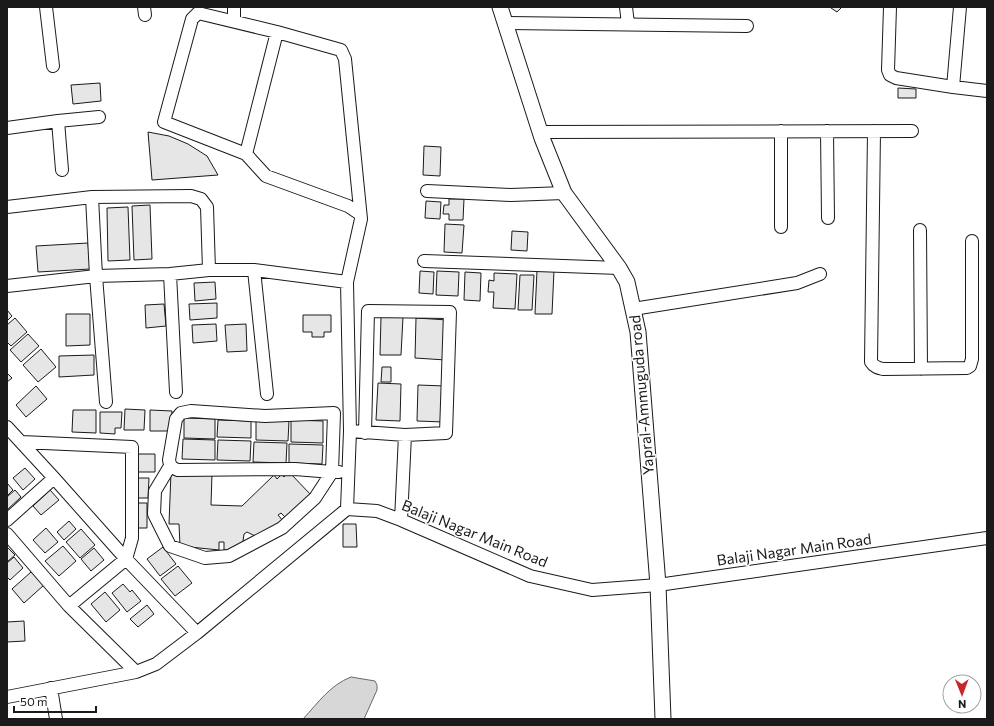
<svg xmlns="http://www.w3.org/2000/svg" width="994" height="726" viewBox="0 0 994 726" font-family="Commissioner,sans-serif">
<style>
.water{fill:#d7d7d7;stroke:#6a6a6a}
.building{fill:#e6e6e6;stroke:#1a1a1a}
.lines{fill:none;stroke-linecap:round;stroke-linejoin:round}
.minor-casing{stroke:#1a1a1a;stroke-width:14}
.major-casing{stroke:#1a1a1a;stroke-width:17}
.minor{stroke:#fff;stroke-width:12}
.major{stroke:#fff;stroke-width:15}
.labels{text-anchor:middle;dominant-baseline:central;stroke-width:3;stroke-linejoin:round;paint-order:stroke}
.street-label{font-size:15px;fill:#1a1a1a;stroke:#fff}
</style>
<rect width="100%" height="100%" fill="#fff"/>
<path class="water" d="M351,677l24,4 2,4v5l-13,29h-61c15,-16 27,-34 48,-42z"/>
<path class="building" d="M832,7h10l-5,5 -6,-4z
M100,83l1,18 -28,3 -2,-19z
M898,88l18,1v9h-18z
M148,132l21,4 19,8 19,12 11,19 -66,5z
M424,146l17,1 -1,29 -17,-1z
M449,199h15l-1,21h-14v-6h-6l1,-9h5z
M426,201l15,1 -1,17 -15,-1z
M150,205l2,54 -18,1 -2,-54z
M128,207l2,53 -22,1 -1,-53z
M445,224l19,1 -2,28 -18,-1z
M512,231l16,1 -1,19 -16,-1z
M88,243l2,26 -52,3 -2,-26z
M537,270h17l-2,44h-17z
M420,271l14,1 -1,22 -14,-1z
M437,271l22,1 -1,24 -22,-1z
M465,272l16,1 -1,28 -16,-1z
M494,273l23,1 -2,35 -22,-1 1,-16h-6l1,-12 5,1z
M520,275h14l-2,35h-14z
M215,282l1,17 -21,2 -1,-18z
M217,303v15l-27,2 -1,-16z
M164,304l2,22 -20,2 -1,-23z
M7,310l5,6 -5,5z
M66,314h24v31l-24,1z
M303,315h28v17h-7v5h-12v-5h-9z
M381,317h22l-2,38h-21z
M15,318l12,14 -16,14 -4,-4v-17z
M416,318l32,2 -2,40 -31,-2z
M216,324l1,17 -24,2 -1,-18z
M246,324l1,27 -20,1 -2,-27z
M28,334l11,12 -18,16 -11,-12z
M41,349l15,18 -18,15 -15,-17z
M94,355v20l-35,2v-21z
M382,367h9v15h-10z
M7,373l5,5 -5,4z
M378,383l23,1 -1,37 -24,-1z
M418,385l27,1 -1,36 -27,-1z
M36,386l11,13 -21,18 -10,-12z
M125,409l20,1 -1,20h-20z
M73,410h23v23l-24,-1z
M150,410l22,1 -1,20h-21z
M100,412h22l-1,16h-6v6l-15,-1z
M184,418l31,1v20l-31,-1z
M256,419l33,1 -1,21 -32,-1z
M218,420l33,1v17l-34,-1z
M291,420l32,1v22l-32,-1z
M183,439l32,1v20l-33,-1z
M218,440l33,1 -1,20 -33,-1z
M254,442l33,1 -1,20 -33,-1z
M289,444l34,1 -1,19 -33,-1z
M135,454h20v18h-20z
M25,468l10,11 -12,11 -10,-12z
M171,472l41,1 -1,32 31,1 32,-31 3,4 5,-5 2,3 5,-5 23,24 -25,23 -6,-6 -3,2 6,7 -27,15 -10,-5 -3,2 -2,15 -18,1v-8h-5v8l-39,-4 -1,-22h-10z
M136,478h13l-1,20h-12z
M7,483l6,7 -6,6z
M15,490l6,7 -14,13v-13z
M50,490l9,10 -18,15 -8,-9z
M135,503h12v25h-12z
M69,521l7,8 -12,11 -7,-8z
M343,524h13l1,23h-14z
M46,528l12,14 -13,11 -12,-13z
M81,529l14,16 -15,13 -14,-16z
M63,546l13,15 -17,15 -14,-15z
M7,547l8,8 -8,7z
M163,547l13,17 -16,12 -13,-17z
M94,548l10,12 -13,11 -10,-12z
M14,557l9,11 -13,12 -3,-3v-14z
M178,566l14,17 -17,13 -14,-17z
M31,572l13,13 -20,18 -12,-14z
M123,584l7,8 2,-2 9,11 -14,11 -15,-19z
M105,592l15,18 -14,12 -15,-18z
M147,605l7,9 -16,13 -8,-8z
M24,621l1,20 -18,1v-20z"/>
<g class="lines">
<g class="minor-casing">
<path id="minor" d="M46,7l7,59
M144,7l1,8
M234,7v14
M626,7l2,17
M890,7l-2,63 2,5 6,3 57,9 34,4
M505,23l242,3
M953,87l7,-80
M58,121l4,49
M7,128l51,-7 41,-4
M827,131l1,87
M874,131l-3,231c3,5 7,6 12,7l84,-1 3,-2 2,-7v-118
M540,132l372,-1
M246,154l31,-122
M427,191l84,4 53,-2
M92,197l4,79 10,126
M7,207l85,-10 99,-1 10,3 6,8 2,63h45l93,12
M781,227v-96
M920,230l1,139
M424,261l195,7
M254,270l13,124
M170,274l39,-4
M7,286l89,-10 74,-2 6,118
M633,309l164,-26 23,-9
M191,411l74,5 69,-3 -2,59 -37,-3 -117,1c-6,-2 -8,-4 -9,-10l7,-41 5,-6z
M7,427l47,51 72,81 71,74
M350,431l55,4 41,-2 4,-121 -82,-1 -3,122
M22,442l110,5v91l-6,21 -57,47
M170,466l-15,25 -1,23 16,32 35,12 24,-2 53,-28 33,-30 17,-26h7
M347,509l3,-78 -3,-149 14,-63 -16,-160 -4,-9 -64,-18 -79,-19 -6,6 -28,103 82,32 20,22 82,30 12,8
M7,520l47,-42
M401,520l4,-85
M7,534l62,72 67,66
M51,688l5,31
M7,697l129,-25 20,-8 41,-31 150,-124 30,2 24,9 129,56 62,14 66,-5 329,-47"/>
</g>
<g class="major-casing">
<path id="major" d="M500,7l42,131 22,55 55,75 8,14 11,50 20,253 5,134"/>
</g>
<use href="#minor" class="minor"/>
<use href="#major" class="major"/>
</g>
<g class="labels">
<g class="street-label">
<text transform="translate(641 395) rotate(-95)">Yapral-Ammuguda road</text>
<text transform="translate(475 533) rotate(22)">Balaji Nagar Main Road</text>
<text transform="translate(794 549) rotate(-8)">Balaji Nagar Main Road</text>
</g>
</g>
<rect width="994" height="726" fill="none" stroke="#1a1a1a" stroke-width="16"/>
<g transform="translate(962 694) rotate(179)"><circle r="19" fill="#ffffff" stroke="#a3a3a3"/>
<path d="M0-3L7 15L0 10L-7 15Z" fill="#c62828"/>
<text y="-6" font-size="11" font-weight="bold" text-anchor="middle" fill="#1a1a1a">N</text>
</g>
<path d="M14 706v6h82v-6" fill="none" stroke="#1a1a1a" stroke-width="2"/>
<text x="20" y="706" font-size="12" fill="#1a1a1a" stroke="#ffffff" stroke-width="3" paint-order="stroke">50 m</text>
</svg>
